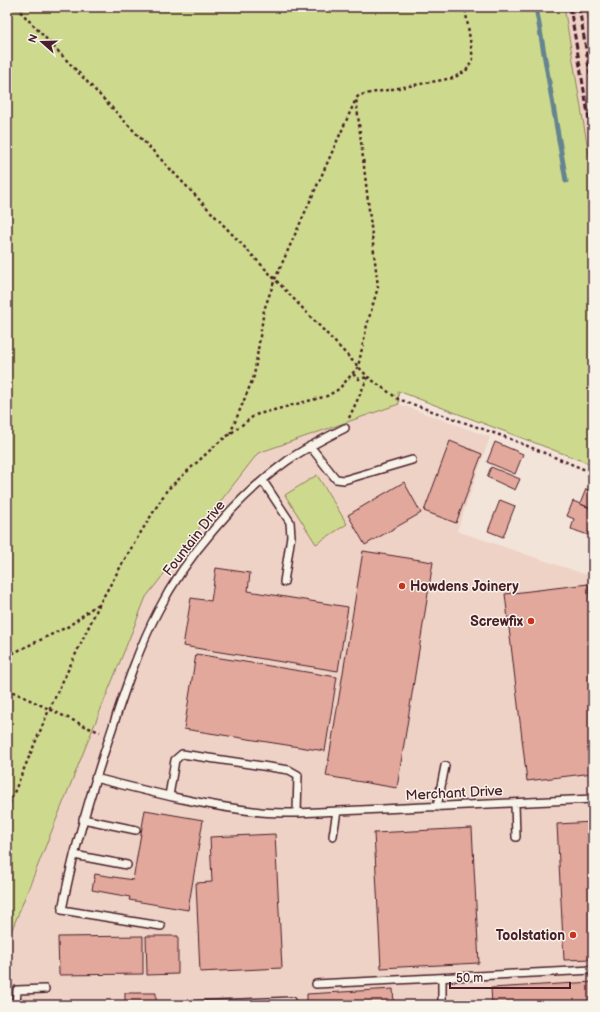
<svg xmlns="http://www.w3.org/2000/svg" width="600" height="1012" viewBox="0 0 600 1012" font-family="'Balsamiq Sans',sans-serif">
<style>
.built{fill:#eed2c6}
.green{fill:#cdda8d;stroke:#8c7c5c}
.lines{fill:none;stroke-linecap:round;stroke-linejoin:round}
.stream{stroke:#668490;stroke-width:5}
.building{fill:#e1a89b;stroke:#4a1f2b}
.service-casing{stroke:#4a1f2b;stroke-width:10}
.path{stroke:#4a1f2b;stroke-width:2.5;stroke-dasharray:3 3;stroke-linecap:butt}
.service{stroke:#f7f3e8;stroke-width:7}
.rail{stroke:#4a1f2b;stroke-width:3;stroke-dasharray:6 3;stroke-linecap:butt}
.poi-dot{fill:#c8321e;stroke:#f7f3e8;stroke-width:1.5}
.labels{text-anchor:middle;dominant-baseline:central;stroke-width:3;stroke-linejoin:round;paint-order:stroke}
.street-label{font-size:14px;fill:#4a1f2b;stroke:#f7f3e8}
.poi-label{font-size:14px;font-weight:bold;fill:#4a1f2b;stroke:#f7f3e8;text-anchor:end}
</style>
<rect width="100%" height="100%" fill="#f3e4d9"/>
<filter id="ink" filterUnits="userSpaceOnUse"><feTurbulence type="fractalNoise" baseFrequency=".025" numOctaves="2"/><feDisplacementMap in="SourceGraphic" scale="8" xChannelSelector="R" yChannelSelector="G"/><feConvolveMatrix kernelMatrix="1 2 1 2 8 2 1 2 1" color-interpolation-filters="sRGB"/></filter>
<g filter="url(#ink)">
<path class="built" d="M564,7h22l7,41v131z
M399,404l91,33 -33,94 136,46v428h-586v-63l139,-345 112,-144z"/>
<path class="green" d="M7,7h557l29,172v286l-195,-74 1,13 -141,49 -112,144 -139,345z
M586,7h7v41z
M317,475l30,49 -31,20 -31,-49z"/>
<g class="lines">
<path class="stream" d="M536,7l30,174"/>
</g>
<path class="building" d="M450,441l32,13 -26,69 -32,-12z
M495,442l28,12 -8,20 -28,-12z
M491,467l29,12 -5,11 -28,-13z
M404,482l17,31 -56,32 -17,-30z
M586,489l7,2v18l-13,-5z
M500,500l15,6 -12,31 -15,-6z
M573,501l20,8v13l-5,13 -17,-6 3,-10 -7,-3z
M363,551l70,11 -36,226 -71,-12z
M216,568l34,5 -2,18 100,16 -10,64 -155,-25 8,-48 20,3z
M588,584l5,41v148l-66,8 -22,-187z
M196,654l141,23 -12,74 -141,-22z
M145,810l58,10 -15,90 -59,-10 1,-3 -38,-7 3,-16 38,6z
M593,822v137l-29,1 -7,-136z
M472,828l7,135 -98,5 -7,-135z
M275,834l7,134 -82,4 -4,-89 16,-1 -2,-45z
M143,936v38l-84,1 -1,-38z
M146,936h32v38l-31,1z
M593,982v23h-101l-1,-17z
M393,989l1,16h-87v-11z
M125,993h31v12h-133v-1l102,-1z"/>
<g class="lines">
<g class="service-casing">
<path id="service" d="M310,446l22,28 4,5 8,1 68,-20
M263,481l27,41 1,14 -7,46
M95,778c55,14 110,28 166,34 12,1 24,1 36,1l296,-14
M169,796l6,-36 7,-6 107,16 9,5 -1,38
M515,803l1,34
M437,807l8,-41
M83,819l53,11
M333,836l4,-25
M74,855l53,10
M161,926l-99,-16c11,-58 28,-115 47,-172 14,-42 28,-87 49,-127 28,-55 79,-114 129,-150 18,-13 38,-23 58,-33
M442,978v27
M316,984l277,-14
M16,1005l1,-15 28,-1
M193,1005l99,-4"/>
</g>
<path class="path" d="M16,7l352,370 30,22 110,39 85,35
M353,374l6,5 9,-2
M349,418l19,-41
M230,434l24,-58 10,-66 11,-31 81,-180
M7,656l62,-30 31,-24
M7,689l82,39 11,4
M7,809l42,-99 52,-109 32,-56 34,-55 51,-47 37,-28 72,-19 12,-7 19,-22 9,-42 11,-38 -22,-189 4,-3 93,-17 13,-7 7,-12 -8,-52"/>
<use href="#service" class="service"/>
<path class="rail" d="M570,7l23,137
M579,7l14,85"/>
</g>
</g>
<g class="poi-dot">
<circle cx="402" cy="586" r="4"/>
<circle cx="531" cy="621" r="4"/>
<circle cx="573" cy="935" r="4"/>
</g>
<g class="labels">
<g class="street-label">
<text transform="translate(194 538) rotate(-52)">Fountain Drive</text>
<text transform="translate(454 793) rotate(-3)">Merchant Drive</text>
</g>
<g class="poi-label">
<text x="410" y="586" text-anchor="start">Howdens Joinery</text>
<text x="523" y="621">Screwfix</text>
<text x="565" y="935">Toolstation</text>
</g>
</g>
<rect width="600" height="1012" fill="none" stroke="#f7f3e8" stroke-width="24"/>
<rect x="12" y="12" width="576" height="988" fill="none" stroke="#4a1f2b" stroke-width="1.5" filter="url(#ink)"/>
<g transform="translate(42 42) rotate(290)" stroke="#f7f3e8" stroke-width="3" paint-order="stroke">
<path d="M0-3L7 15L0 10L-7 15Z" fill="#4a1f2b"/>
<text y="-6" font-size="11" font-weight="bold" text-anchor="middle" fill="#4a1f2b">N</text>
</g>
<path d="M450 982v6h120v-6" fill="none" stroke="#4a1f2b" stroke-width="2"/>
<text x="456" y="982" font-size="12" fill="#4a1f2b" stroke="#f7f3e8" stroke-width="3" paint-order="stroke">50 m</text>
</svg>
